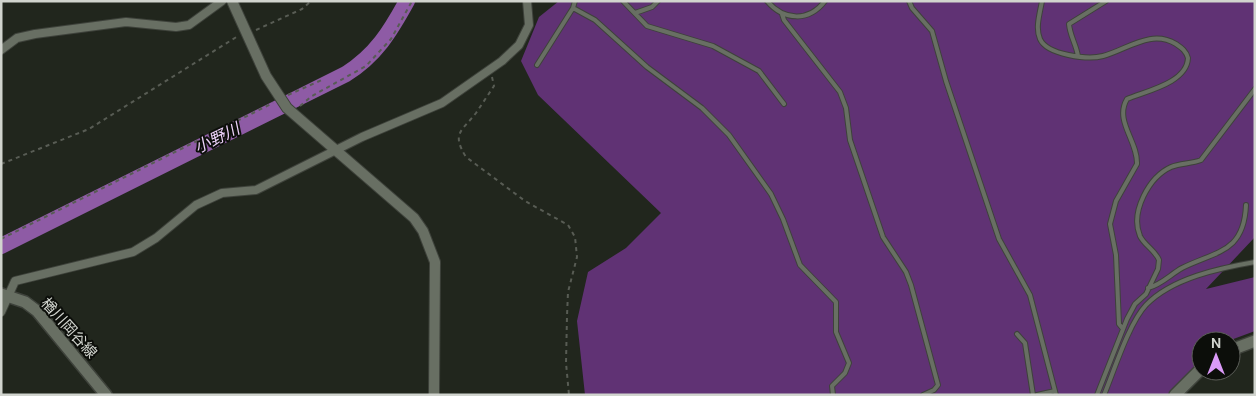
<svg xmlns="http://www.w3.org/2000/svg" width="1256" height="396" viewBox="0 0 1256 396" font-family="'DM Sans','Noto Sans JP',sans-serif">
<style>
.green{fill:#603274}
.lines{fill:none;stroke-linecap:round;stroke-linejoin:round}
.river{stroke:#8e5ba5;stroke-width:16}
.service-casing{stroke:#3e423b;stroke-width:6}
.minor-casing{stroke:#3e423b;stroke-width:10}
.tertiary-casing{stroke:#3e423b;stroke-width:12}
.secondary-casing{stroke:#3e423b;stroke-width:14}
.path{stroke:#585c54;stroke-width:2;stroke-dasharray:4 4;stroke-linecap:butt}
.service{stroke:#686f63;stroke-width:4}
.minor{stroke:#686f63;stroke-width:8}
.tertiary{stroke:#686f63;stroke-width:10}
.secondary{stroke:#686f63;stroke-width:11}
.labels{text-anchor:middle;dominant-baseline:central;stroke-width:4;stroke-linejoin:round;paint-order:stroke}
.street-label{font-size:15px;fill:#d1d4ce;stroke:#0c0e0a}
.water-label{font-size:16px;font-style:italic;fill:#eed3fb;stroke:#0c0e0a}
</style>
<rect width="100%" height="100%" fill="#21261d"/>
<path class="green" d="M559,1h696v236l-49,52 49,-12v54l-27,10h-27v25l-18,29h-598l-8,-74 11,-49 38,-24 35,-35 -123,-118 -17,-34 18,-44z"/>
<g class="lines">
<path class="river" d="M1,246l345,-172c30,-19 44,-42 61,-73"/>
<g class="service-casing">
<path id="service" d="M575,1l-2,7 22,12 52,47 55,41 27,27 42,59 12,25 17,46 36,37v30l13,31 -4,10 -13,13 1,9
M623,1l24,25 66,20 46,25 25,33
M767,1c17,20 42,21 58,0
M909,1l3,7 20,23 14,50 53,158 31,56 26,100
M1042,1c-2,12 -7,27 -2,38 7,16 48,21 63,17 25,-7 48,-27 73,-12 6,4 10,7 12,14 -1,25 -42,33 -61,41 -13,22 11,42 10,65l-21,37 -6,23 6,31 3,69 4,5
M635,13l17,-6 6,-6
M782,14l2,6 56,72 6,16 4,32 33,97 23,35 5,13 27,100 -4,5 -11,5
M1078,56c-2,-12 -8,-20 -9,-32l37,-23
M537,65l36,-57
M1148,288c13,-3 23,-14 34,-20 34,-17 62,-15 64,-63
M1017,334l8,9 8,52
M1037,395l18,-4
M1097,395l30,-76 8,-15 11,-10 12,-25 1,-9c-4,-10 -15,-15 -19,-24 -10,-24 9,-59 31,-69 10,-4 20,-3 30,-7l54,-71
M1104,395c10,-24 25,-72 42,-90 26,-27 74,-37 109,-43"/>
</g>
<g class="minor-casing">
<path id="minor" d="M1,50l16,-12 18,-4 91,-12 50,5 13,-2 33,-24
M1,312l14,-31 118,-29 23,-14 40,-33 26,-12 34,-3 106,-53 80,-34 60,-42 17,-16 10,-20 -2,-24"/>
</g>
<g class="tertiary-casing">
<path id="tertiary" d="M232,1l34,75 21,32 127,110 9,13 12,31 -1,133"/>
</g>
<g class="secondary-casing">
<path id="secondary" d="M1,294l24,8 12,9 69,84
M1231,350l24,-9
M1175,395l26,-26"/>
</g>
<path class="path" d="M256,30l46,-21 9,-8
M492,77l2,9c-6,9 -12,18 -18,27 -14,18 -25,20 -10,44l59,44 43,24 7,12 2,20 -9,35 -1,24 -1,47 3,32
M288,95l36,-16
M300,106l12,-10 54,-30 25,-27 21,-38
M1,164l88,-35 149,-93
M1,239l272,-136"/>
<use href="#service" class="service"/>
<use href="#minor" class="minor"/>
<use href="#tertiary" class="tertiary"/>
<use href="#secondary" class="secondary"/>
</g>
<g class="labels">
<g class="street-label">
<text transform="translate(69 328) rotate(48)">楢川岡谷線</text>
</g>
<g class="water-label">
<text transform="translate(217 138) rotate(-26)">小野川</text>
</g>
</g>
<rect width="1256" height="396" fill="none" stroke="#d1d4ce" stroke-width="5"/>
<g transform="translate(1216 356)"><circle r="24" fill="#0c0e0a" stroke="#5b5d58"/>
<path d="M0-4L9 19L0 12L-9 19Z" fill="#da9af7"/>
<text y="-8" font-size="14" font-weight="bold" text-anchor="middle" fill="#d1d4ce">N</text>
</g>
</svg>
